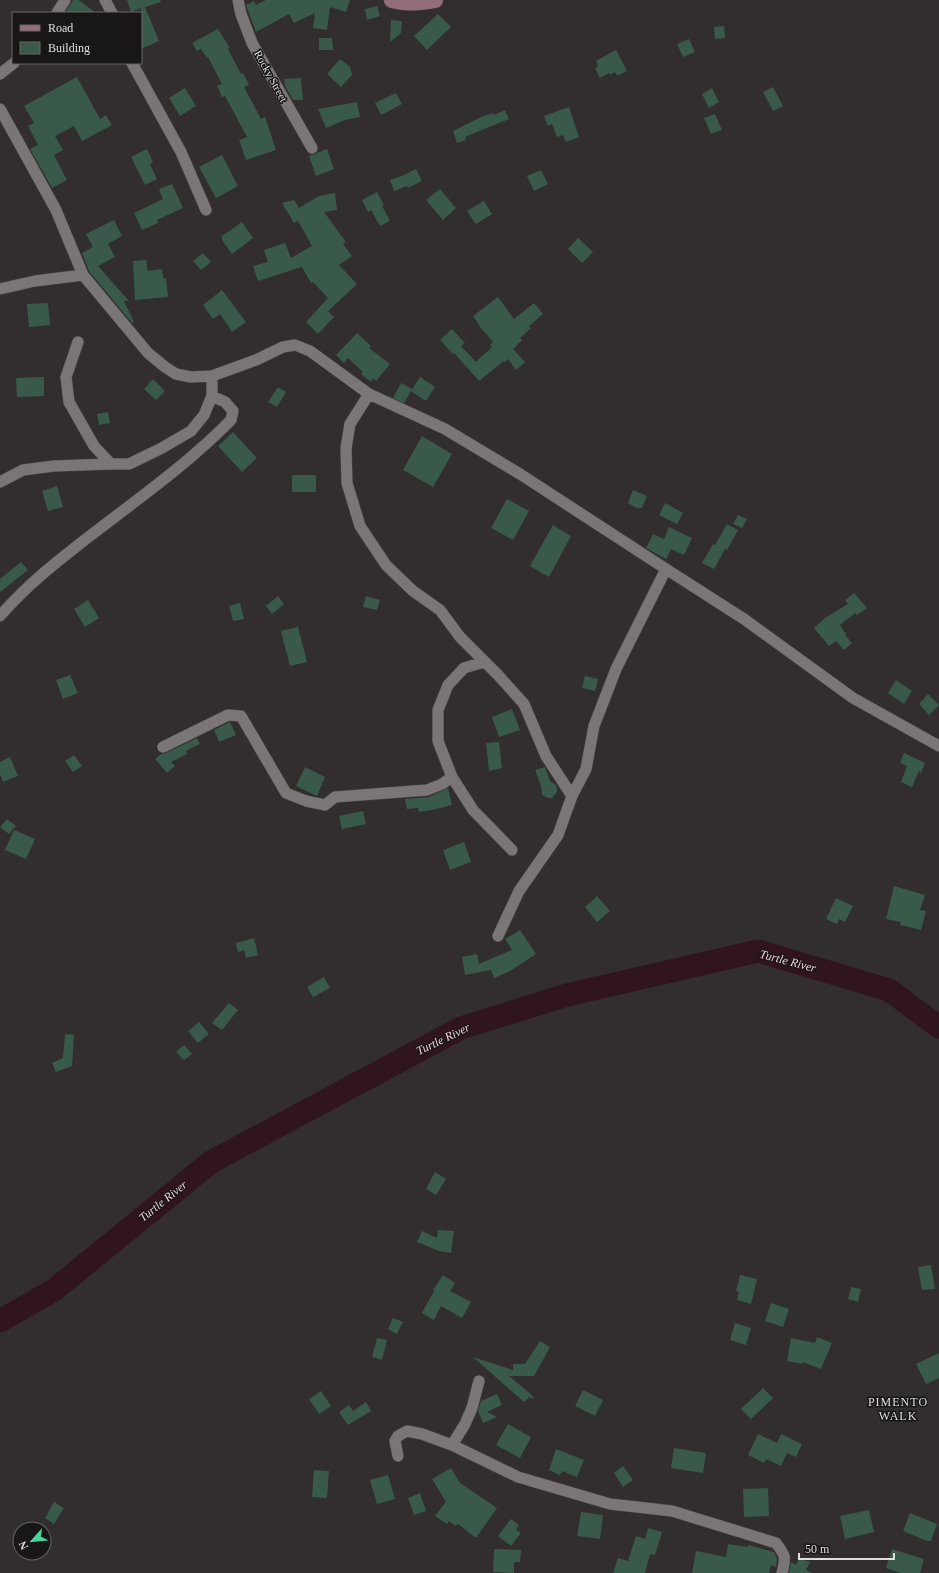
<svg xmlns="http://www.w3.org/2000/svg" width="939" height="1573" viewBox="0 0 939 1573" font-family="'Times New Roman',serif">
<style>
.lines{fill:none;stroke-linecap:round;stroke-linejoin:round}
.river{stroke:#31151e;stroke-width:23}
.building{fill:#395a4a}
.street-casing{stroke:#4d494a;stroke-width:12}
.secondary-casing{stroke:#4d494a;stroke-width:17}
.street{stroke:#7a7576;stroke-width:11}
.secondary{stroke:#916e79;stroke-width:16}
.labels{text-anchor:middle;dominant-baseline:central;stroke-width:3;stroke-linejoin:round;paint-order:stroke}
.street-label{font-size:11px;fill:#e0dddd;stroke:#181616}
.water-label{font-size:12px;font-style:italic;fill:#f8d0da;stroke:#181616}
.neighbourhood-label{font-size:12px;letter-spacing:1px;fill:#e0dddd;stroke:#181616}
</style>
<rect width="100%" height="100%" fill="#322d2e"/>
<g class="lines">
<path class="river" d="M0,1321l54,-31 157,-128 250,-134 106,-33 191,-44 131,39 50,37"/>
</g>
<path class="building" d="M73,0h6l17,13h-31z
M127,0h33l1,2 -16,5 14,34 -18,8v-41l-10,4z
M266,0h84l-4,12 -16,-5 -3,23 -14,-2 2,-15 -21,10 -5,-9 -33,18 -10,-27 8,-4 2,4z
M377,6l3,10 -13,4 -2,-11z
M438,14l13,13 -24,23 -13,-14z
M391,20l11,1 -1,12 -11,9z
M724,26l1,12 -10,1 -1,-12z
M218,29l12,19 -2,1 13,25 2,-1 6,12 -5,2 17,32 4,-2 11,33 -30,10 -7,-20 8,-3 -22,-41 -3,1 -5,-11 5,-2 -14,-27 -1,1 -6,-9 -4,2 -5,-8z
M319,38h13l1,12h-14z
M689,39l6,13 -12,5 -6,-13z
M616,50l11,21 -10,5 -2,-4 -5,3 -1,-2 -9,5 -5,-10 3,-2 -2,-5z
M340,59l10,8 2,8 -11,12 -14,-13z
M77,77l23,42 6,-4 6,10 -30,16 -8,-15 -19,10 8,14 -9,5 13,25 -15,8 -22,-39 8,-4 -10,-19 6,-3 -10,-17z
M301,78l2,22h-10l-8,-14 -1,-7z
M773,87l10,19 -10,5 -10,-19z
M185,88l11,18 -16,10 -11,-18z
M712,88l7,14 -10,6 -7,-14z
M396,93l6,11 -21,11 -6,-12z
M357,102l3,15 -15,3 -19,8 -8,-19z
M569,107l10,30 -13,5 -3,-7 -6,2 -5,-13 -4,2 -4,-10z
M505,110l4,9 -20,8 -24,10 1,3 -9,3 -4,-12 30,-15 10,-3 1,2z
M715,114l7,16 -11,4 -7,-16z
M147,149l6,13 -3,2 7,15 -12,6 -14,-28z
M327,149l7,20 -18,7 -7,-20z
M222,155l16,31 -22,12 -17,-31z
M416,169l6,12 -14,7 -1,-2 -13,5 -4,-11 14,-5z
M541,170l7,14 -14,7 -7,-15z
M172,184l11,24 -26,12 1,3 -16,7 -8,-17 29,-14 -4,-10z
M440,189l16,19 -13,12 -17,-20z
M377,192l7,13 -2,1 8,15 -10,5 -9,-16 -3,2 -6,-12z
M335,193l2,17 -13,2 22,30 -3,2 9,12 -13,9 18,19 -29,27 6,6 -16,17 -12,-12 22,-24 -15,-16 -2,1 -9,-16 -44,14 -5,-15 15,-4 -4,-12 21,-7 6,15 21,-12 -14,-25 -4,2 -12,-20 12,-3 5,8 20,-12z
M484,201l8,13 -16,10 -9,-13z
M114,220l8,16 -14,8 7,13 -17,9 31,35h-5l10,21 -2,1 -43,-52 -7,-18 11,-6 -7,-13z
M242,222l11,16 -21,16 -10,-14v-4z
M578,238l15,14 -11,11 -14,-14z
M203,253l8,9 -10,8 -8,-9z
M146,260l2,11 14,-2 1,9h3l2,19 -33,3 -2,-39z
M222,290l24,32 -14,10 -12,-18 -7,5 -10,-14z
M498,297l16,22 20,-16 9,11 -14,12 2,2 -11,10 2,2 -9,9 12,13 -9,8 -8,-11 -3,3 -1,-1 -25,20 -25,-28 -1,1 -13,-14 12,-11 13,14 -4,3 15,16 16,-15 -2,-2 3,-3 -12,-14 -8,-12z
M48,303l2,22 -21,2 -2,-23z
M357,333l14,13 -2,2 21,16 -14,17 -3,-3 -2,4 -10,-8 2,-2 -15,-14 -4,5 -8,-8z
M44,377v19l-27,1 -1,-19z
M420,377l15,10 -9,14 -15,-10z
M153,379l12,12 -9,9 -12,-11z
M401,383l11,6 -8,14 -11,-5z
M278,387l8,5 -9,15 -9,-5z
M108,412l2,11 -11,2 -2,-11z
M233,432l24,26 -15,14 -24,-26z
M422,436l30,18 -19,33 -30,-17z
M292,475h24v17h-24z
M57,486l6,21 -15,4 -6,-20z
M633,490l14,6 -5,12h-5l-9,-5z
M507,499l22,12 -16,29 -22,-12z
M665,503l18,10 -6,11 -18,-9z
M738,515l9,4 -5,9 -9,-4z
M727,524l11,6 -11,20 -2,-1 -11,20 -12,-6 11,-19 2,1z
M553,525l18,11 -22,41 -19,-11z
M669,527l23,11 -8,17 -13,-6 -5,10 -20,-11 7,-14 11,5z
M21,562l7,8 -28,22v-13z
M854,593l13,15 -10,7 -2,-2 -15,12 6,9 -1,1 7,8 -8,7 -8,-9 -7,5 -15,-18 11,-10 23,-14 -3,-4z
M278,596l6,8 -12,10 -6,-8z
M366,596l14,4 -3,10 -14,-3z
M88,600l11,18 -14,9 -11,-18z
M240,603l4,16 -11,2 -4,-15z
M298,627l9,35 -17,4 -9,-35z
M70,675l8,18 -15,6 -7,-19z
M585,676l13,3 -3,12 -13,-3z
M896,680l16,11 -8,13 -16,-11z
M928,694l11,11 -10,10 -10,-11z
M512,709l8,21 -21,7 -7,-20z
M230,722l6,13 -17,7 -5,-12z
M197,738l3,6 -14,7 1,3 -16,8 4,4 -8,7 -12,-14 6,-5 5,-1z
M499,742l3,26 -13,3 -3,-28z
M904,753l21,10 -4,10 -2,-2 -7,16 -11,-5 6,-16 -7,-3z
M74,755l8,11 -9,6 -8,-11z
M10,757l8,19 -15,6 -3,-8v-12z
M305,767l20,10 -8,19 -21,-10z
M545,767l5,14 6,4 1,4v3l-5,6h-4l-6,-3 -1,-9 -6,-16z
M448,788l4,17 -20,5 -13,2 -1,-4 -11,1 -2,-10 24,-2z
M363,811l3,13 -24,5 -3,-13z
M7,819l9,7 -7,8 -9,-7z
M14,830l21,9 -9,20 -21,-9z
M464,842l7,20 -21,8 -7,-20z
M894,886l31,9 -5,15 6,1 -5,19 -21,-5 1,-3 -15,-3z
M597,896l13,15 -13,11 -12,-15z
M836,898l17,8 -8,16 -6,-3 -2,5 -11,-5z
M520,930l16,24 -26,17 -16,7 -3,-8 -26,5 -3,-18 15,-3 2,10 33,-14 -7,-11z
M254,938l4,17 -12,3 -2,-8 -6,2 -2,-9z
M324,977l6,11 -17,9 -6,-10z
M229,1003l9,7 -16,20 -10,-7z
M199,1022l10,12 -11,9 -10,-12z
M65,1034l9,1 -2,31 -16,6 -4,-9 11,-5z
M184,1045l8,9 -8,6 -8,-8z
M435,1172l11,7 -10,16 -10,-6z
M438,1230l16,1 -3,22 -12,-2 -22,-9 5,-11 15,7z
M931,1265l4,24 -13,1 -4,-23z
M443,1275l12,8 -5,8 21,11 -9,16 -21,-12 -7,14 -12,-7 12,-22 -1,-1z
M740,1275l17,4 -6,25 -14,-4 2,-8 -3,-1z
M851,1287l10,2 -3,13 -10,-3z
M771,1303l18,6 -6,18 -18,-6z
M393,1318l10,4 -6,12 -9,-5z
M735,1323l16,5 -5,17 -16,-5z
M817,1337l15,6 -11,26 -18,-7v2l-16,-3 4,-23 24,5z
M377,1338l10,2 -5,20 -10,-3z
M540,1341l10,6 -16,29h-25l25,21 -1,2 -4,-2 -5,5 -51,-45 40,13v-6h12z
M939,1353v25l-13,6 -10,-20z
M763,1388l10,10 -22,21 -10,-10z
M583,1390l20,10 -8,16 -20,-10z
M321,1391l10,15 -12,8 -10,-15z
M497,1394l5,11 -15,7 10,5 -14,6 -5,-12 3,-10z
M366,1402l5,9 -23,14 -9,-13 10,-7 4,6z
M508,1424l23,13 -11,21 -24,-13z
M758,1434l19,9 4,-9 21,10 -6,13 -9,-4 -6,13 -15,-7 -2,4 -16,-8z
M674,1448l32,5 -3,20 -32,-5z
M556,1449l28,11 -7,17 -15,-6 -2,4 -11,-5z
M623,1466l10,14 -10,7 -9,-14z
M451,1468l9,15 37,25 -21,30 -18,-14 -2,2 -7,-5 -2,3 -12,-8 11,-14 -14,-23z
M314,1470l15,1 -2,27 -15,-1z
M388,1475l7,24 -18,5 -7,-24z
M768,1488l1,28 -25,1 -1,-28z
M420,1493l6,18 -12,4 -6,-17z
M54,1502l10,6 -10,16 -9,-6z
M869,1510l5,22 -29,7 -5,-23z
M581,1512l22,3 -3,24 -23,-3z
M910,1513l27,11 -6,17h-4l-24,-10z
M511,1519l8,6 -3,5 5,3 -10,13 -13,-10z
M648,1528l14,4 -7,23 -5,-1 -5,19h-32l5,-15 10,3 8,-25 9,3z
M728,1544l20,3 1,-2 25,7 3,6 -1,9 -5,-2 -2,8h-77l4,-22 30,6z
M494,1549l27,1 -1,12h-6v11l-21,-1z
M892,1549l32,10 -4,14h-19l-15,-5z
M799,1558l11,4 -4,8 6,3h-23l2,-11 5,3z"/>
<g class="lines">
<g class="street-casing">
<path id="street" d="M105,0l7,13
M238,0l3,14 11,29 60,105
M57,13l8,-13
M132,63l49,89 25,58
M0,74l14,-11
M0,109l56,101 27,65 65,78 17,14 11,7 15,3 21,-1 44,-16 27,-13 12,-2 15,6 59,43 76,35 75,45 146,95 78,50 109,79 86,48
M0,289l35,-8 48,-6
M78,342l-12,35 3,25 25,44 17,18h18l33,-16 29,-17 13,-16 8,-19v-20
M369,394l-19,30 -4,24 1,35 13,43 26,39 27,26 27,19 20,27 38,38 26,29 22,52 26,40
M0,482l23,-12 31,-4 57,-2
M0,616c27,-31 54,-52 86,-77 49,-38 102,-75 145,-119l2,-9 -8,-9 -13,-6
M488,665l-4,-3 -20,6 -16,17 -10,25v31l14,36 21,33 39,40
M163,747l65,-32 13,1 45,77 20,8 19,4 10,-8 92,-7 15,-6 10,-7
M498,936l21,-45 39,-56 14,-39 14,-27 8,-43 22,-57 50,-100
M452,1445l13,-21 7,-16 7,-27
M398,1456l-3,-15 3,-5 9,-5 15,3 30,11 66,32 92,27 62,7 104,32c10,13 10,14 6,30"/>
</g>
<g class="secondary-casing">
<path id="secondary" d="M392,0c15,4 28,3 43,0"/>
</g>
<use href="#street" class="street"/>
<use href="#secondary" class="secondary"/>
</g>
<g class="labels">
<g class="street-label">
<text transform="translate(271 76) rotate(61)">Rocky Street</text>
</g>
<g class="water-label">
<text transform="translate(788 961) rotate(15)">Turtle River</text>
<text transform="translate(443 1039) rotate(-26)">Turtle River</text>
<text transform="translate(163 1201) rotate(-39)">Turtle River</text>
</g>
<g class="neighbourhood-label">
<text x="898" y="1402">PIMENTO<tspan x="898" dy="14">WALK</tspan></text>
</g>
</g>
<rect x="12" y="12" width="130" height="52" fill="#181616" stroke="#686666"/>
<rect x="20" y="25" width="20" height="6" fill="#916e79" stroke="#686666"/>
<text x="48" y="32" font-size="12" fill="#e0dddd">Road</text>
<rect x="20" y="42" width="20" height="12" fill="#395a4a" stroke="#686666"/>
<text x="48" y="52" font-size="12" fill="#e0dddd">Building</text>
<g transform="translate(32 1541) rotate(243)"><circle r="19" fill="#181616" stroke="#686666"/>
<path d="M0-3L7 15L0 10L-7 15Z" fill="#4ad49c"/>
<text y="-6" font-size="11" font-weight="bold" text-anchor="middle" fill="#e0dddd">N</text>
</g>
<path d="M799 1553v6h95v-6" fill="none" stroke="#e0dddd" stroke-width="2"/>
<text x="805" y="1553" font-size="12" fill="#e0dddd" stroke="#181616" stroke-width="3" paint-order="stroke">50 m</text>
</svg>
